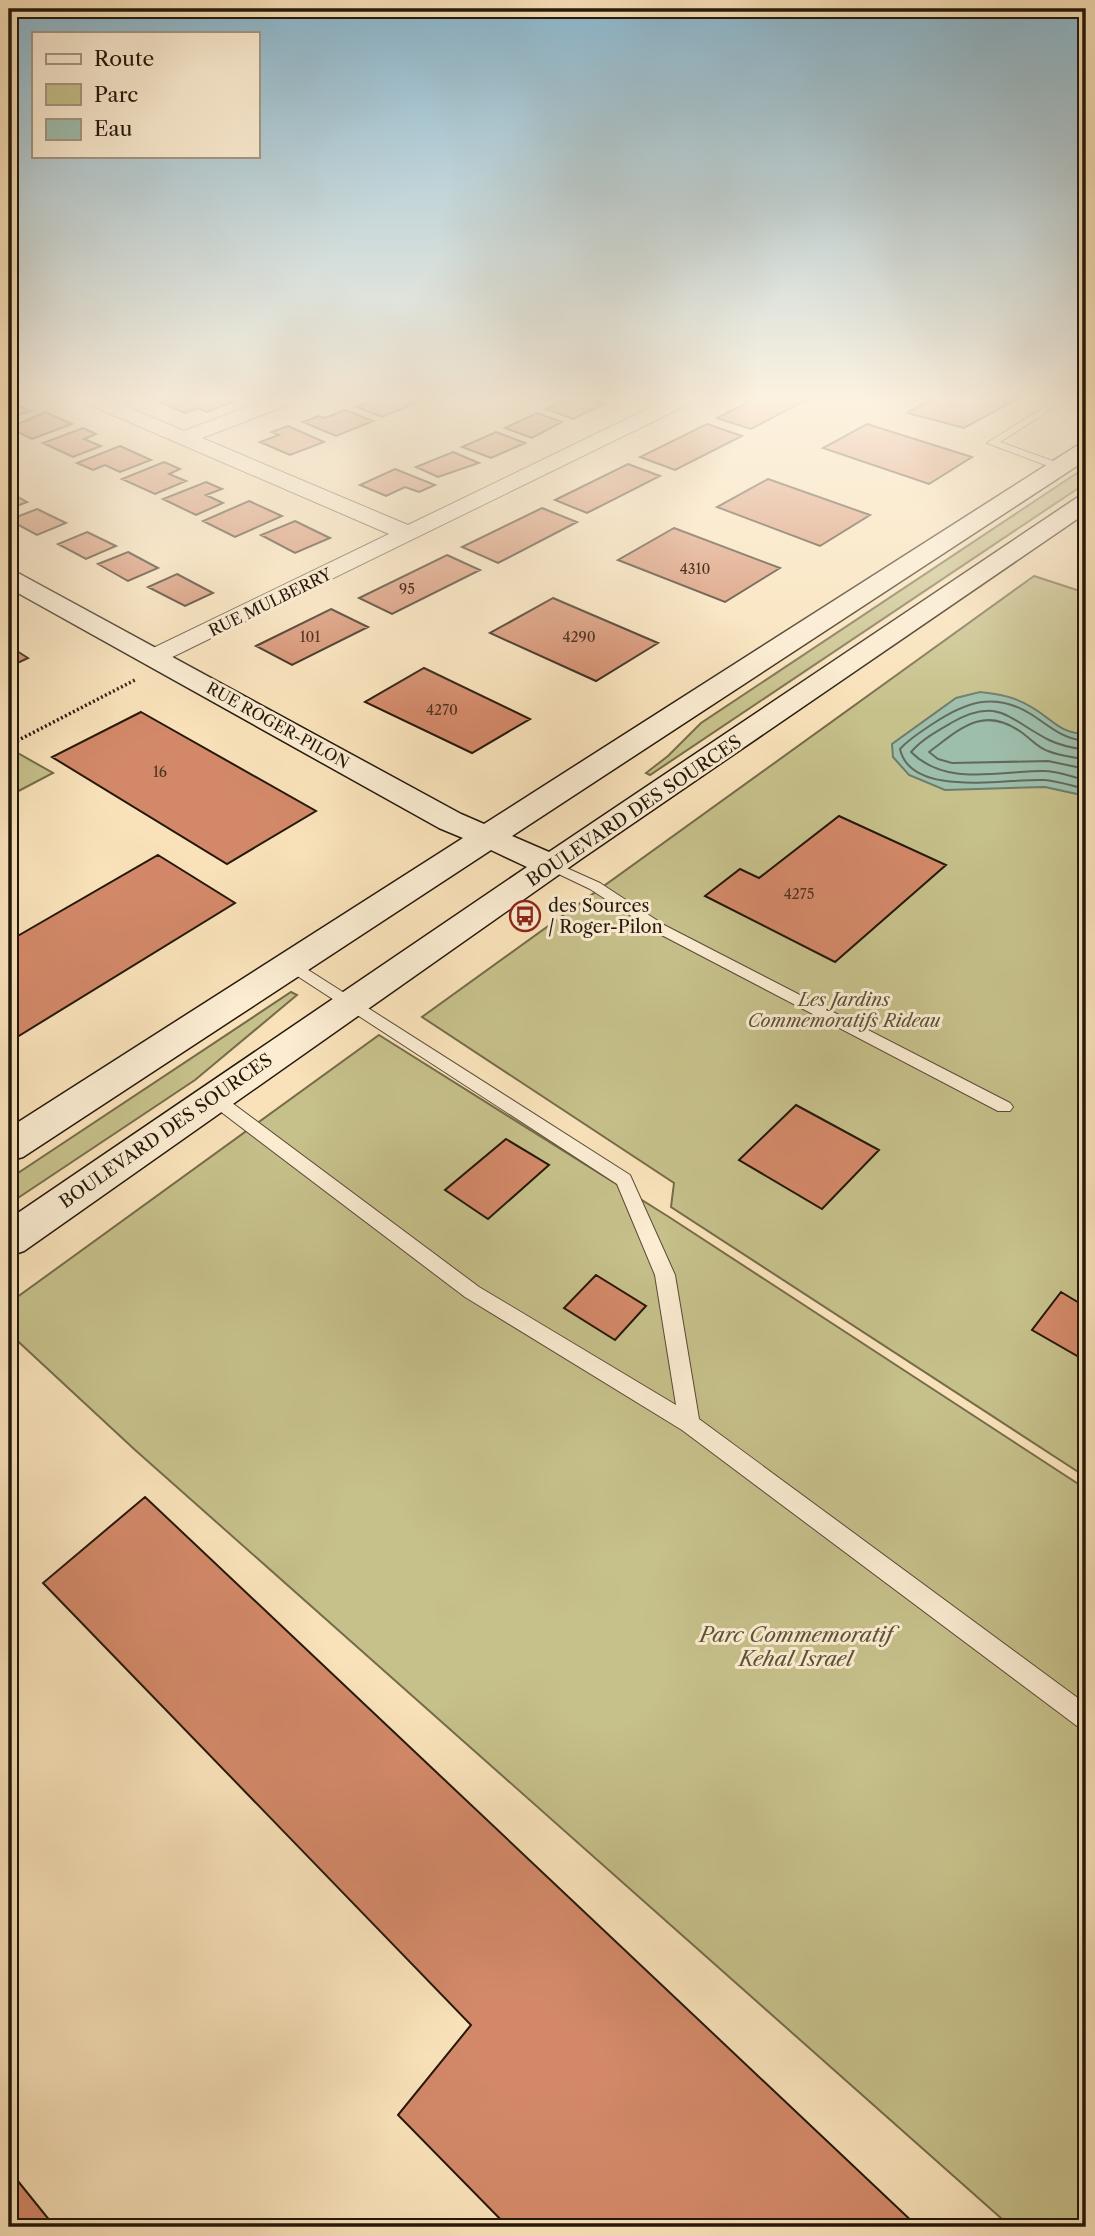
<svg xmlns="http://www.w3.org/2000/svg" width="1095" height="2236" viewBox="0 0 1095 2236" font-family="'Libre Caslon Text',serif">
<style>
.green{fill:#c6c08a;stroke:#756c4a;stroke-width:2}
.water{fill:#9ebeac;stroke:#6d7c6b;stroke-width:2}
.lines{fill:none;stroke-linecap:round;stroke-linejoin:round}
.shore{stroke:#616b5b;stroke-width:2}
.building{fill:#d38969;stroke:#24180a;stroke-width:2}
.lane-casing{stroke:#594a36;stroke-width:2}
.street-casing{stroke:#594a36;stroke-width:2}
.secondary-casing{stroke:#24180a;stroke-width:3}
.path{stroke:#24180a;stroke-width:3.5;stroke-dasharray:2 2.5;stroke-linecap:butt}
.lane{fill:#fbecd2;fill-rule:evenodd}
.street{fill:#fbecd2;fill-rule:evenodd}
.secondary{fill:#fbecd2;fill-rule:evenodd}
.labels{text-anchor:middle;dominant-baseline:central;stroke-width:6;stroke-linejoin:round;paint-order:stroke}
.number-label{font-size:14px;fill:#503422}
.far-street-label{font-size:16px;fill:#24180a;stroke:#fbecd2}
.street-label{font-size:18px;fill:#24180a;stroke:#fbecd2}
.poi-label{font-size:18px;fill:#24180a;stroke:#fbecd2;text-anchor:start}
.park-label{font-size:18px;font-style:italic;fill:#5d5337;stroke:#fbecd2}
.near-park-label{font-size:21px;font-style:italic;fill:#5d5337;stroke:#fbecd2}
</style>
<rect width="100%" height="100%" fill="#f9e2ba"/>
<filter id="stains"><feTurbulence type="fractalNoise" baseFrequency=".00286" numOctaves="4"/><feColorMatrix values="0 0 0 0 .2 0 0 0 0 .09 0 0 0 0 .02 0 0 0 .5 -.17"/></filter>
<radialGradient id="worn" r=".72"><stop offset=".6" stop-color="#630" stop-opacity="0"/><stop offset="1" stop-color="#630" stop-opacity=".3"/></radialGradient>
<path class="green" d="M1086,467v16l-436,292 -4,-2 22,-17 33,-33z
M1034,576l52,17v884l-415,-270 3,-24 -252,-166z
M9,748l44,25 -44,23z
M291,992l6,3 -102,85 -186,124v-25z
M379,1035l290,182 417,272v738h-75l-877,-778 -125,-116v-30z"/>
<path class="water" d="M980,692c19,2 36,5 53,16 20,12 26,25 53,26v62l-41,-9 -100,3 -36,-15 -16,-18 -1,-13 64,-46z"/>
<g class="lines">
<path class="shore" d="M1086,741c-25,-2 -37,-16 -57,-28 -35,-21 -63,-11 -95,10 -12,8 -24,15 -34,26 11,50 108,29 144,31 14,1 28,6 42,9
M1086,750c-13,-2 -25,-4 -37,-10 -41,-21 -51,-44 -98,-17 -14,8 -30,17 -40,29 35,35 87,19 132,19 15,0 29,6 43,9
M1086,760c-12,-3 -26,-4 -38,-9 -10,-3 -18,-13 -27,-19 -38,-27 -61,-3 -92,20l9,7 14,4 96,-2 38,8"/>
</g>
<path class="building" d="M9,398l13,2 -9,3 17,8 -21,7z
M172,398h51l10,4 -26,10 -9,-4 -13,5 -24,-11z
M371,398h33l13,5 -35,14 -25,-10 18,-7z
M570,398h16l18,6 -31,15 -27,-10z
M756,398h54l-59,31 -34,-11z
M933,398h86l-55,30 -57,-15z
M345,410l28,11 -37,15 -33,-14 16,-6 6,2z
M45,412l27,12 -40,15 -23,-11z
M537,413l25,9 -30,16 -27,-10z
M707,424l35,12 -67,34 -35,-13z
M867,424l105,33 -43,27 -106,-36z
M288,426l36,16 -34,13 -30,-13 19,-7 -7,-3z
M83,428l13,6 -12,5 17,7 -28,11 -30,-14z
M496,432l29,11 -34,15 -29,-11z
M120,446l31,14 -31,12 -15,-7 -12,5 -16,-7z
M453,452l26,11 -41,14 -22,-10z
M164,462l16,7 -11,5 17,7 -31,13 -33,-15z
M628,464l32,12 -73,37 -32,-13z
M395,469l40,16 -16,7 -14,-5 -19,9 -26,-11z
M768,479l102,36 -50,31 -103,-39z
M206,482l16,7 -16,6 17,8 -27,12 -33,-16z
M9,492l18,10 -18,7z
M249,501l33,15 -47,21 -32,-16z
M542,508l35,14 -79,41 -36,-16z
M37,509l29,14 -29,12 -28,-15z
M295,521l35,17 -35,15 -34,-18z
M674,528l106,40 -55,34 -107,-42z
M87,532l29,14 -30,13 -28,-15z
M128,552l30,16 -30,13 -30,-17z
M447,555l33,15 -88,44 -33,-16z
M177,574l36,19 -28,13 -37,-19z
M553,598l105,45 -62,38 -106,-48z
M331,609l37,18 -76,38 -36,-19z
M9,646l19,12 -19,9z
M424,668l106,51 -58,34 -107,-51z
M141,712l175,99 -89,53 -175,-107z
M839,816l107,49 -111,97 -130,-66 35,-27 19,9z
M158,855l77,48 -226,139v-101z
M796,1105l83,45 -57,59 -83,-49z
M506,1139l43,26 -61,54 -43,-29z
M596,1275l50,31 -31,34 -51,-32z
M1061,1292l25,15v54l-54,-31z
M145,1497l773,730h-410l-110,-112 73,-90 -428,-442z
M9,2170l46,57h-46z"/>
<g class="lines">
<g class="lane-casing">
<path id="lane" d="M1057,399l29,9v6l-28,-9 -58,37 64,23v4h-8l-69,-26z
M551,861l49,22 64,42 346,178 3,4 -3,4h-12l-344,-180 -64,-42 -44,-21 -2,-3z
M291,959l339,216 45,100 24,144 387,285v26l-9,-4 -395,-296 -217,-133 -257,-195 -3,-4 3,-4h12l259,193 197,118 -21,-130 -38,-91 -332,-216 -2,-4 2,-4z"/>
</g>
<g class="street-casing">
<path id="street" d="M80,398h27l77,33 86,-33h29l-3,4 -94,36 206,87 262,-127h26l-3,4 -537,263 -9,-2 -4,-6 4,-6 242,-117 -306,-132z"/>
</g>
<g class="secondary-casing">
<path id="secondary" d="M1086,443v17l-574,376 37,16 529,-355 8,-2v18l-505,346 -557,392 -15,5v-37l518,-352 -36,-17 -468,307 -14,4v-33l454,-290 -24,-10 -430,-240v-18l9,3 443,241 23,10 594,-379z"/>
</g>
<path class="path" d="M9,745l126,-65"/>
<use href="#lane" class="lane"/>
<use href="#street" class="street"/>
<use href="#secondary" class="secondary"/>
</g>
<linearGradient id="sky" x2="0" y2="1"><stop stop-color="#8ab8d0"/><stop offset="0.56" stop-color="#fcf2e0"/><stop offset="1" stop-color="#fcf2e0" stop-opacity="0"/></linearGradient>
<rect width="1095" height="711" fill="url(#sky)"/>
<defs>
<g id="bus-ring" transform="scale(1.575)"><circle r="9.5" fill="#fbecd2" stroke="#8f2418" stroke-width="1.5"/><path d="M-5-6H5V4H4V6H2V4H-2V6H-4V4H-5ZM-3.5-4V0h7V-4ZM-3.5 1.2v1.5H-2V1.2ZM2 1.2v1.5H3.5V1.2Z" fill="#8f2418"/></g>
</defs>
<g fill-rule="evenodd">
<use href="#bus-ring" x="525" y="916"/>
</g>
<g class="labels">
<g class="number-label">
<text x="695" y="569">4310</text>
<text x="407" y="589">95</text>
<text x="310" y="637">101</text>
<text x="579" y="637">4290</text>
<text x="442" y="710">4270</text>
<text x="160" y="772">16</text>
<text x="799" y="894">4275</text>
</g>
<g class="far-street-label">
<text transform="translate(270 602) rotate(-26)">RUE MULBERRY</text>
<text transform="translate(278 725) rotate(29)">RUE ROGER-PILON</text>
</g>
<g class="street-label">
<text transform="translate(634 811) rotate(-34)">BOULEVARD DES SOURCES</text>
<text transform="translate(166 1131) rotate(-35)">BOULEVARD DES SOURCES</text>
</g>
<g class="poi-label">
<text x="548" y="906">des Sources<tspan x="548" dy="21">/ Roger-Pilon</tspan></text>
</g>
<g class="park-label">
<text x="844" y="1000">Les Jardins<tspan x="844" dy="21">Commemoratifs Rideau</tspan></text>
</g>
<g class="near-park-label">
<text x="796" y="1634">Parc Commemoratif<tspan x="796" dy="24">Kehal Israel</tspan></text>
</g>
</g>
<rect width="1095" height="2236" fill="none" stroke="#f9e2ba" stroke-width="35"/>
<rect x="10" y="10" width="1074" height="2215" fill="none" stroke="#24180a" stroke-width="3.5"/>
<rect x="18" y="18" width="1060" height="2201" fill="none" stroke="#24180a" stroke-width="2"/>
<rect x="32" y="32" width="228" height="126" fill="#fbecd2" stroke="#a59782" stroke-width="2"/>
<rect x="46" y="54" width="35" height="10" fill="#fbecd2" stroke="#a59782" stroke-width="2"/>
<text x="94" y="66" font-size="21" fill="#24180a">Route</text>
<rect x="46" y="84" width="35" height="21" fill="#c6c08a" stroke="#a59782" stroke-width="2"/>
<text x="94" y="102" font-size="21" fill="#24180a">Parc</text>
<rect x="46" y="119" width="35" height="21" fill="#9ebeac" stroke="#a59782" stroke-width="2"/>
<text x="94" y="136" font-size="21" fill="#24180a">Eau</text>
<rect width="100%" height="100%" filter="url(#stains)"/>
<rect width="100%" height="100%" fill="url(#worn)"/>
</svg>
